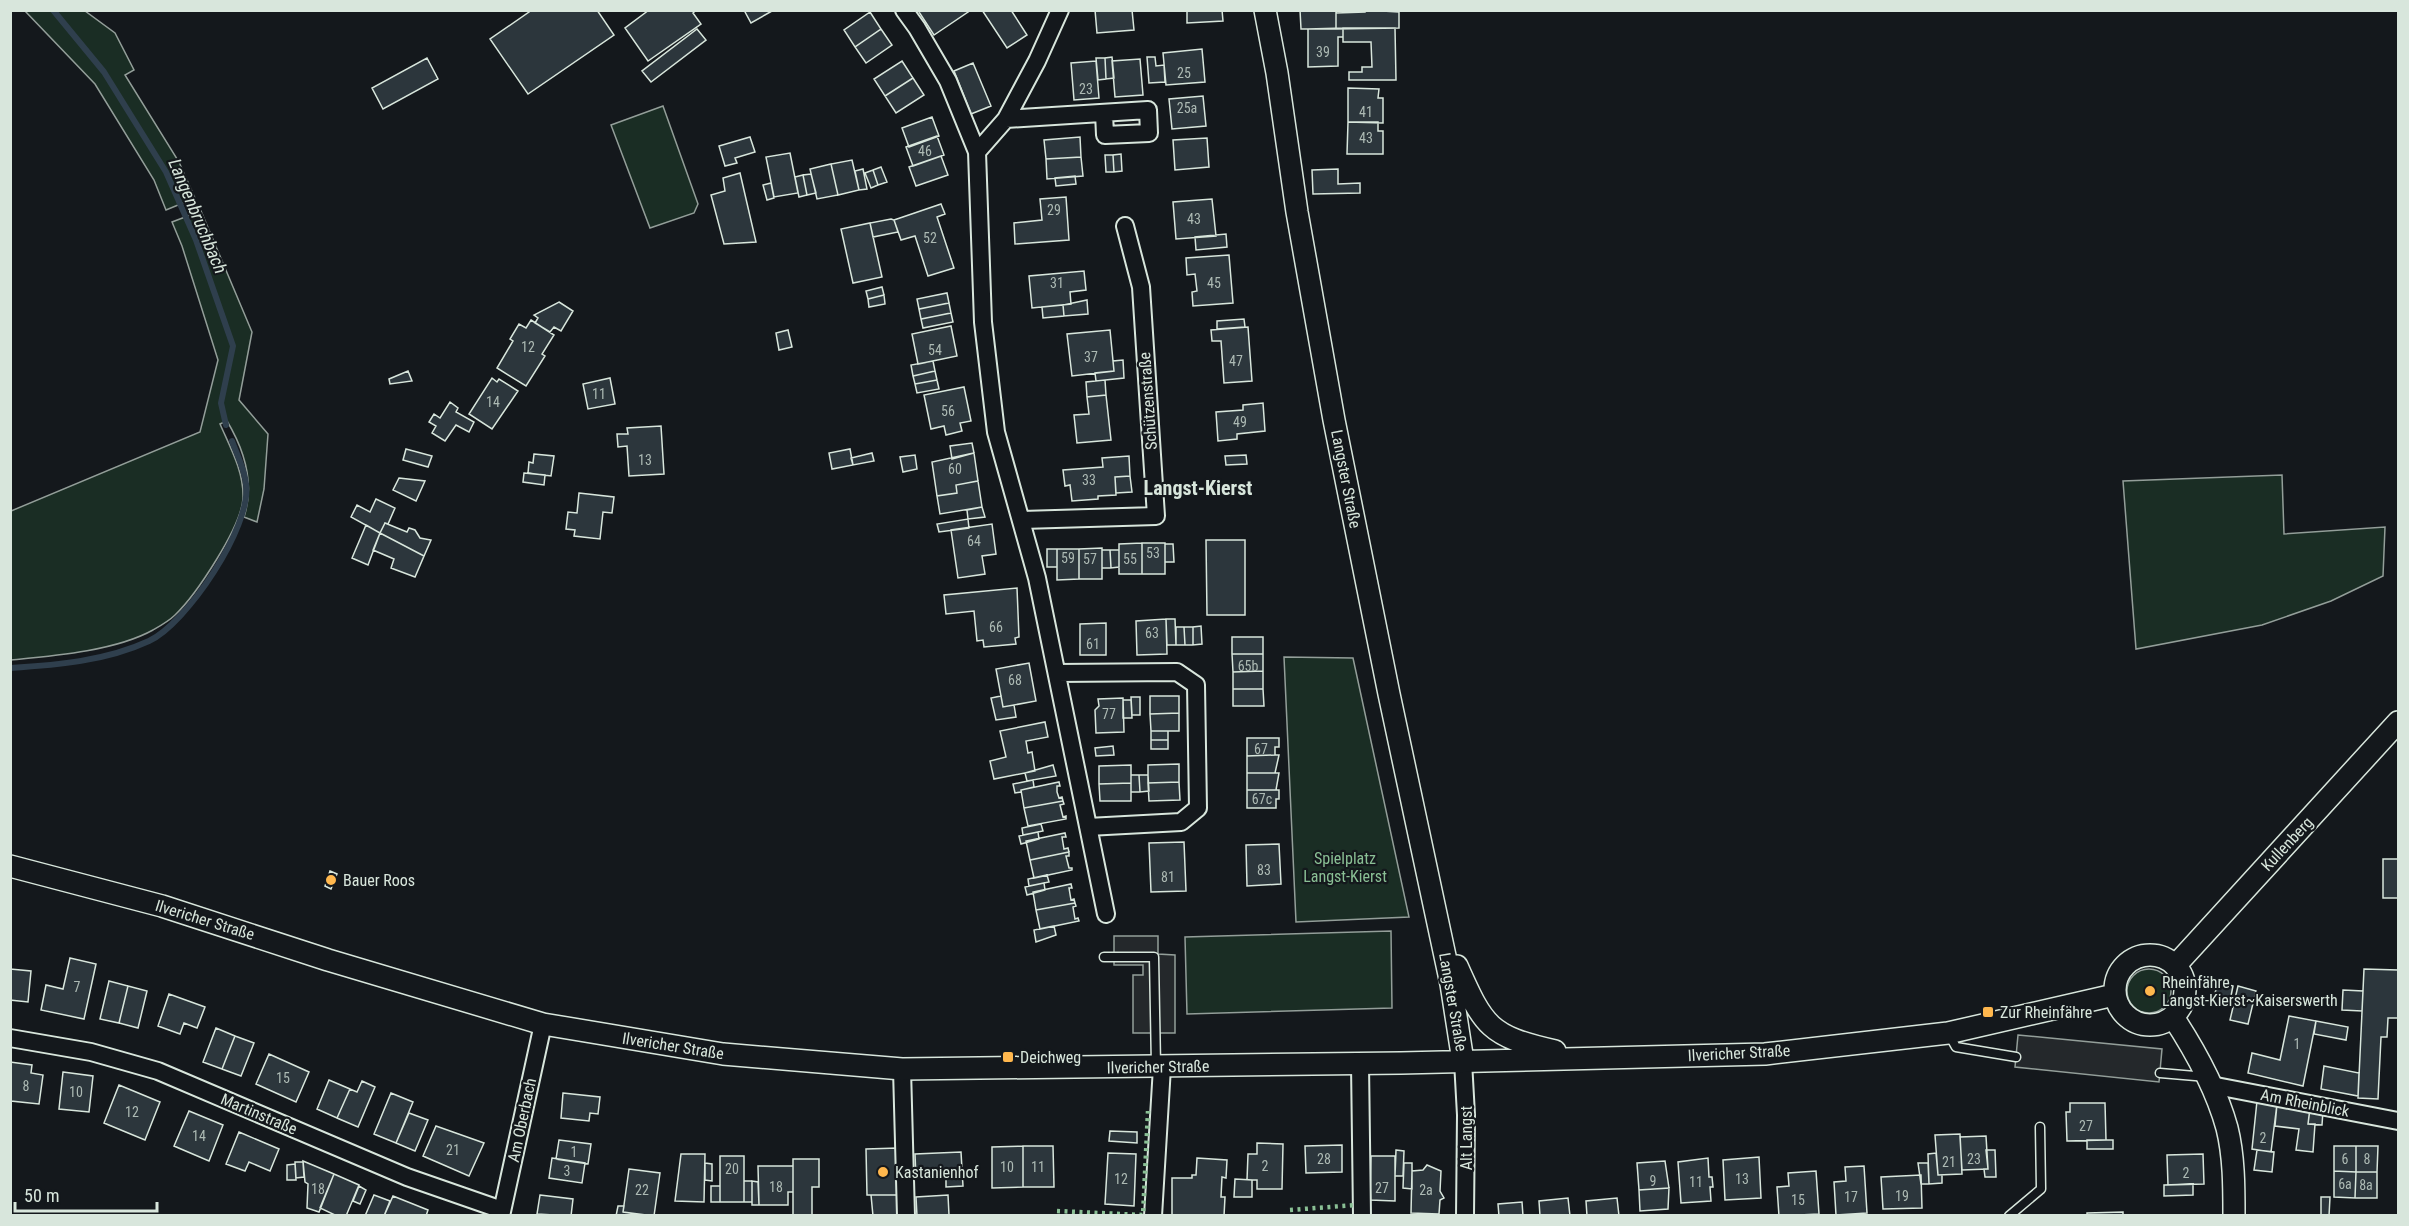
<svg xmlns="http://www.w3.org/2000/svg" width="2409" height="1226" viewBox="0 0 2409 1226" font-family="'Roboto Condensed',sans-serif">
<style>
.green{fill:#1a2d24;stroke:#939e99;stroke-width:1.5}
.parking{fill:#24282b;stroke:#939e99;stroke-width:1.5}
.lines{fill:none;stroke-linecap:round;stroke-linejoin:round}
.stream{stroke:#2f3f4d;stroke-width:6}
.building{fill:#2c363c;stroke:#d8e6dc;stroke-width:1.5}
.service-casing{stroke:#d8e6dc;stroke-width:11}
.minor-casing{stroke:#d8e6dc;stroke-width:20}
.tertiary-casing{stroke:#d8e6dc;stroke-width:24}
.service{stroke:#14181c;stroke-width:8}
.minor{stroke:#14181c;stroke-width:16}
.tertiary{stroke:#14181c;stroke-width:21}
.hedge{stroke:#8ac095;stroke-width:4.5;stroke-dasharray:3 4.5;stroke-linecap:butt}
.poi-dot{fill:#ffb74d;stroke:#14181c;stroke-width:2}
.labels{text-anchor:middle;dominant-baseline:central;stroke-width:4.5;stroke-linejoin:round;paint-order:stroke}
.number-label{font-size:14px;fill:#adbab4}
.street-label{font-size:16px;fill:#d8e6dc;stroke:#14181c}
.park-label{font-size:16px;fill:#8ac095;stroke:#14181c}
.poi-label{font-size:16px;fill:#d8e6dc;stroke:#14181c;text-anchor:start}
.water-label{font-size:18px;font-style:italic;fill:#d8e6dc;stroke:#14181c}
.quarter-label{font-size:20px;font-weight:bold;fill:#d8e6dc;stroke:#14181c}
</style>
<rect width="100%" height="100%" fill="#14181c"/>
<path class="green" d="M25,11h60l30,22 19,37 -9,5 54,87 16,36 -29,12 -12,-30 -59,-96z
M663,106l35,98 -4,9 -44,15 -39,-103z
M201,211l51,121 -13,68 29,34 -4,55 -7,33 -13,-5c11,-34 1,-66 -17,-96l-7,3c10,23 24,48 23,74 -1,28 -47,97 -68,117 -6,6 -15,11 -22,15 -38,21 -100,26 -142,30v-149l189,-79 18,-72 -36,-114 -10,-24z
M2282,475l2,59 101,-7 -2,49 -52,25 -69,24 -126,24 -13,-168z
M1284,657l69,1 56,259 -113,5z
M1391,931l1,77 -205,6 -2,-77z
M2127 991a22 22 0 1 1 44 0a22 22 0 1 1-44 0Z"/>
<path class="parking" d="M1114,936h44v18l17,1v78h-42v-58h10v-10h-29z
M2018,1035l144,14 -3,33 -144,-15z"/>
<g class="lines">
<path class="stream" d="M53,10l51,62 62,100 30,68 37,106 -12,57 5,22
M10,668c47,-3 96,-7 139,-27 37,-17 103,-114 97,-157 -1,-14 -9,-29 -14,-43"/>
</g>
<path class="building" d="M532,10h65l17,25 -86,59 -38,-55z
M649,10h47l-3,3 8,11 -53,37 -23,-33z
M744,10h27l1,1 -21,12z
M922,10h49l-37,25 -15,-23z
M982,10h29l16,25 -20,13z
M1095,10h37l2,20 -37,3z
M1187,10h35l1,11 -36,2z
M1300,10h36v19h-35z
M1365,10l34,2v16l-63,1v-16l29,-1z
M870,12l11,17 -26,18 -11,-17z
M1343,28v9h-5v29l-30,1v-38z
M1343,28h52l1,52h-47v-8h13v-5h10l-1,-25h-28z
M697,29l9,11 -55,42 -9,-11z
M881,29l11,16 -26,18 -11,-16z
M1202,49l3,33 -39,3 -3,-32z
M1112,57l2,21 -8,1 -1,-21z
M1147,57h8l1,9 8,-1 1,17 -16,1z
M427,58l11,21 -55,30 -11,-21z
M1096,58h9l1,21 -8,1z
M1140,59l3,36 -28,2 -3,-36z
M902,61l11,17 -28,18 -11,-17z
M1096,61l3,37 -25,2 -3,-37z
M973,63l18,43 -20,8 -17,-43z
M913,78l11,17 -28,18 -11,-17z
M1348,88l31,1 -1,9h5v25l-35,-1z
M1203,96l3,30 -34,3 -3,-30z
M932,117l7,19 -30,11 -7,-19z
M1348,122h30v9h5v23h-36z
M937,136l7,19 -31,11 -7,-19z
M750,137l5,15 -20,6 2,5 -12,3 -6,-20z
M1080,137l1,20 -35,2 -2,-19z
M1207,138l2,29 -34,3 -2,-30z
M790,153l8,40 -24,4 -8,-40z
M1121,154l1,17 -8,1 -1,-17z
M1105,155h8l1,17h-8z
M941,156l7,19 -32,11 -7,-19z
M1081,157l2,19 -36,3 -1,-20z
M852,160l7,30 -21,5 -7,-31z
M831,164l7,31 -21,4 -7,-30z
M881,167l6,15 -9,3 -5,-15z
M863,169l4,20 -8,1 -4,-19z
M1338,169v15l22,-1v10l-47,1 -1,-24z
M873,170l5,15 -7,3 -6,-15z
M740,173l16,69 -32,2 -13,-49 14,-4 -2,-13z
M811,174l5,19 -9,2 -4,-20z
M803,175l4,20 -8,2 -4,-20z
M1075,176l1,8 -20,2 -1,-8z
M771,183l3,15 -7,2 -4,-15z
M1066,197l3,43 -54,4 -1,-21 28,-3 -2,-21z
M1212,199l4,37 -40,3 -3,-37z
M941,204l4,10 -8,3 17,51 -26,8 -13,-40 -14,4 -7,-20z
M891,219l3,1 4,12 -25,5 -3,-14z
M870,223l12,54 -29,6 -12,-54z
M1226,234l1,13 -31,3 -1,-13z
M1229,255l4,48 -40,3 -1,-14 5,-1 -2,-17 -8,1 -1,-17z
M1084,271l2,19 -16,2 1,12 -39,4 -3,-32z
M882,287l2,8 -16,4 -2,-8z
M947,293l2,10 -30,6 -2,-10z
M884,295l1,9 -16,3 -1,-8z
M1087,300l1,14 -24,2 -1,-11z
M559,302l14,9 -12,20 -7,-4 -4,5 -15,-9 3,-5 -4,-3z
M949,303l2,10 -30,6 -2,-10z
M1063,305l1,11 -21,2 -1,-11z
M951,313l2,9 -30,6 -2,-9z
M1244,319l1,8 -28,2v-8z
M531,320l23,15 -12,19 3,2 -19,30 -29,-18 16,-27 -3,-2 9,-15 7,4z
M951,326l6,30 -39,8 -6,-30z
M1248,327l4,54 -28,2 -3,-42h-9l-1,-11z
M788,330l4,17 -13,3 -3,-17z
M1110,330l4,41 -42,5 -5,-42z
M1123,360l1,18 -28,3 -1,-8 19,-2 -1,-10z
M933,361l2,10 -22,5 -2,-11z
M408,371l4,10 -22,3 -1,-5z
M935,371l2,9 -22,4 -2,-8z
M492,378l5,4 2,-3 19,12 -26,38 -23,-15z
M610,378l5,26 -27,5 -5,-25z
M937,380l2,9 -22,4 -2,-9z
M1105,380l1,15 -19,2 -1,-15z
M964,387l7,34 -11,2 2,8 -16,4 -2,-9 -13,3 -7,-34z
M1106,395l5,45 -34,3 -3,-28 15,-1 -2,-17z
M450,402l8,6 -2,4 18,10 -5,10 -13,-7 -11,16 -13,-8 4,-7 -7,-4 5,-8 6,4z
M1263,403l2,28 -28,3v5l-19,2 -2,-29 27,-2v-5z
M661,426l3,48 -35,2 -2,-30 -9,1 -1,-13h11l-1,-6z
M972,443l2,10 -22,6 -2,-13z
M406,449l26,7 -4,11 -25,-7z
M850,449l3,16 -21,4 -3,-16z
M872,453l2,8 -21,4 -2,-7z
M974,453l4,28 -22,4 1,8 -20,3 -5,-34z
M534,454l20,2 -3,20 -23,-3 1,-11 4,1z
M915,455l2,14 -14,3 -3,-15z
M1246,455l1,9 -21,1 -1,-9z
M1129,456l1,20 -15,1 1,18 -18,1v3l-26,2 -2,-16 -5,1 -2,-16 40,-3 -1,-9z
M524,473l21,2 -1,10 -21,-3z
M1130,476l2,16 -16,1 -1,-16z
M399,478l26,3 -9,20 -23,-11z
M978,481l4,26 -42,7 -3,-18 20,-3 -1,-8z
M579,493l35,4 -2,16 -9,-1 -3,27 -26,-3 1,-6 -9,-1 2,-17 9,1z
M376,499l19,9 -7,16 -3,-1 -5,10 -29,-16 6,-12 13,7z
M982,507l3,10 -17,2 -1,-9z
M968,519l1,9 -30,4 -2,-8z
M385,523l22,9 2,-4 6,2 5,8 11,2 -7,16 -44,-23z
M992,524l4,30 -14,2 3,18 -27,4 -7,-48z
M366,525l14,8 -12,32 -16,-7z
M380,533l44,23 -9,21 -24,-9 3,-9 -21,-9z
M1206,540h39v75h-38z
M1142,543v31h-23v-30z
M1142,543h23v31h-23z
M1165,544h8l1,18h-9z
M1102,548v31h-23v-30z
M1047,549h10v18h-10z
M1057,549h22v30l-22,1z
M1102,550h8l1,18h-9z
M1110,550h9v17l-8,1z
M1017,588l2,49 -4,1 1,6 -32,3 -1,-7 -6,1 -3,-30 -28,3 -2,-19z
M1166,619l1,35 -30,1 -1,-34z
M1166,619h9l1,26h-9z
M1106,623v32h-26v-31z
M1201,626l1,18 -9,1v-18z
M1176,627h8l1,18h-9z
M1184,627h9v18h-8z
M1232,637h31v17h-31z
M1232,654h31v17l-30,1z
M1029,663l7,38 -33,6 -7,-38z
M1263,671v18h-30v-17z
M1233,689h30l1,17h-31z
M1001,696l2,11 11,-2 2,12 -20,3 -5,-22z
M1150,696h29v17l-29,1z
M1131,697h9v18h-8z
M1123,698l1,34 -28,1 -1,-23 4,-4 -1,-7z
M1123,700h8l1,18h-9z
M1179,713v18h-28l-1,-17z
M1045,722l3,15 -22,4 2,12 4,-1 3,19 -41,8 -4,-18 16,-4 -6,-26z
M1151,731h17v9h-17z
M1247,738h32v9h-4v8l-28,1z
M1151,740h17v9h-17z
M1113,746l1,9 -18,1 -1,-8z
M1275,755h4l-4,18h-28v-17z
M1179,764v18l-31,1v-18z
M1053,765l3,11 -29,5 -2,-8z
M1131,765v18l-32,1v-18z
M1247,773h32l-3,17h-29z
M1131,775h8l1,17h-9z
M1139,775h9l1,16 -9,1z
M1033,780l1,7 -13,3v2l-6,1 -2,-9z
M1059,782l1,4h-3v6l2,6 3,-1 1,4 -39,7 -3,-18z
M1179,782l1,18 -31,1 -1,-18z
M1131,783v18h-31l-1,-17z
M1247,790h32v9h-3v9h-29z
M1063,801l1,3 -4,1 3,12 3,-1v3l-38,7 -4,-18z
M1041,824l2,7 -20,4 -1,-7z
M1038,832l1,7 -18,5 -2,-8z
M1065,833l1,4h-4l2,12 4,-1 1,4 -39,8 -4,-19z
M1184,842l2,49 -35,1 -2,-49z
M1279,844l2,40 -34,2 -1,-41z
M1069,852v4h-3l3,12h3v2l-38,8 -4,-18z
M2383,859h15v39h-15z
M330,871l7,3 -6,15 -6,-3z
M1047,875l2,7 -20,4 -1,-7z
M1044,883l1,7 -18,5 -2,-8z
M1071,884l1,4h-3l2,12 3,-1 1,4 -39,7 -3,-18z
M1075,903l1,3 -3,1 2,12 3,-1 1,3 -39,8 -4,-19z
M1054,926l2,9 -20,7 -2,-12z
M70,958l26,6 -12,55 -43,-9 5,-25 17,4z
M10,969l21,2 -3,31 -18,-2z
M2364,969l34,1v48h-10l-1,19h-6l-3,62 -20,-1z
M109,981l19,5 -9,37 -19,-4z
M2218,982l15,4 -3,15 -16,-4z
M128,986l19,5 -9,37 -19,-5z
M2238,986l18,5 -8,33 -18,-4z
M2343,990l20,1 -1,20 -20,-1z
M169,994l36,13 -8,21 -13,-5 -4,11 -22,-8z
M2289,1016l27,5 -13,65 -55,-13 4,-20 28,7z
M2316,1021l32,6 -2,13 -32,-6z
M216,1028l19,8 -13,33 -19,-7z
M235,1036l19,7 -13,33 -19,-7z
M269,1054l40,18 -13,30 -40,-18z
M10,1062l22,3 -1,8 12,2 -4,29 -28,-3z
M2324,1066l35,7 -1,23 -37,-7z
M63,1072l30,4 -4,36 -30,-3z
M329,1080l21,9 -13,29 -20,-9z
M362,1081l13,6 -17,40 -21,-9 13,-29 7,3z
M119,1085l41,17 -15,38 -41,-17z
M391,1093l22,9 -17,41 -22,-9z
M563,1093l37,4 -2,17 -8,-1 -1,8 -28,-3z
M2257,1101l20,3 -6,48 -19,-3z
M2070,1103h35l1,37 -39,1 -1,-29h4z
M2277,1104l33,4 -2,16h7l-2,28 -17,-2 3,-21 -24,-3z
M2310,1109l13,2 -1,14 -14,-1z
M189,1111l34,14 -14,36 -35,-15z
M409,1113l19,7 -13,31 -19,-8z
M436,1126l48,17 -15,33 -46,-20z
M1110,1131l27,1v11l-28,-2z
M239,1132l40,17 -9,22 -21,-9 -4,9 -19,-7z
M1960,1134l2,40 -24,1 -3,-40z
M1986,1136l2,33 -26,1 -2,-33z
M559,1140l32,4 -3,20 -32,-5z
M2087,1140h26v9h-26z
M1257,1143l26,1 -1,45h-25v-9h-10l1,-26h9z
M1342,1145v27l-36,1 -1,-27z
M1023,1146v41l-31,1v-41z
M1023,1146h30l1,41h-31z
M2334,1146h22v26l-22,-1z
M2356,1146h22l-1,26h-21z
M898,1148l2,47h-33l-1,-46z
M1396,1150l8,1 -1,25h-8z
M1986,1150h9l1,27h-11l-1,-8h4z
M2257,1150l17,2 -2,20 -18,-2z
M961,1152l2,34 -17,1v-10l-30,1 -1,-24z
M1108,1153l28,1 -2,52 -29,-2z
M1936,1153l2,22h4v8l-13,1 -1,-30z
M681,1154h24l-1,48 -29,-1z
M2203,1154l1,30 -36,1 -1,-30z
M720,1156h24v46h-24z
M1371,1156h24v45l-25,-1z
M1759,1157l2,41 -36,2 -2,-40z
M552,1158l33,5 -3,20 -33,-5z
M1197,1158l30,2 -1,18 -4,-1 -1,20h4l-1,19h-52v-38h20v-3h4z
M1708,1158l1,19h3l1,10h-3l1,14 -30,2 -3,-41z
M793,1159h26v28h-7v29h-19z
M303,1161l31,13 -15,38 -12,-4 1,-24 -3,-2z
M1665,1161l4,27 -30,2 -2,-27z
M295,1162h8l1,15 -8,1z
M705,1163l7,1v17l-7,-1z
M1404,1163h8v26l-9,-1z
M1918,1163h10l1,21h-8z
M295,1164l1,16h-9v-15z
M1427,1165l14,6 -1,20 4,7 -4,2 -1,14 -28,-1 1,-42 11,-1z
M758,1166h35v26h-5v13h-29z
M1864,1166l3,47 -31,2 -2,-33 12,-1 -1,-14z
M629,1169l31,4 -6,43 -31,-4z
M1816,1171l3,43 -40,2 -2,-29 12,-1 -1,-13z
M2334,1171l22,1 -1,26 -21,-1z
M2356,1172h21v26h-22z
M334,1174l25,11 -13,31h-9l-17,-8z
M1921,1175l1,33 -39,1 -2,-32z
M1235,1179l17,1v17h-18z
M744,1181h8v21h-8z
M752,1181l6,1 1,23h-7z
M2193,1184v11l-29,1v-11z
M359,1186l7,4 -6,14 -7,-3z
M711,1186h9v16h-9z
M1669,1188l-1,21 -28,2 -1,-21z
M374,1195l16,6 -6,15h-19z
M540,1195l33,4 -2,17 -34,-2z
M871,1195h29l-1,18 -2,3h-24z
M948,1195l1,20 -32,1 -1,-19z
M393,1196l35,14 -2,6h-42z
M2321,1197h9l-1,19h-8z
M1568,1198l2,18h-30l-1,-15z
M1617,1198l2,18h-32l-1,-15z
M1522,1202l1,14h-24l-1,-12z
M618,1206h6l-1,6 24,4h-31z
M2123,1212v4h-36v-3z"/>
<g class="lines">
<g class="service-casing">
<path id="service" d="M1104,957h50l2,109
M1948,1033l8,14 60,10
M2160,1073l47,4
M2009,1216l32,-27 -1,-62"/>
</g>
<g class="minor-casing">
<path id="minor" d="M904,10l13,18 31,53 29,71 6,170 13,110 41,146 69,336
M1006,119l142,-9 1,23 -44,2 -1,-22
M977,152l29,-33 31,-58 23,-51
M1022,520l134,-4 -15,-229 -16,-61
M1057,673l120,-1 19,13 2,123 -17,14 -93,5
M10,1038l81,14 67,19 249,106 95,33
M1463,1061l3,54 -1,101
M1360,1064l2,152
M902,1069l4,147
M2211,1085l187,36
M501,1216l42,-192
M1153,1216l9,-149"/>
</g>
<g class="tertiary-casing">
<path id="tertiary" d="M1265,10l12,63 20,139 37,208 55,274 62,290 12,77
M10,866l152,40 166,54 215,64 180,30 179,15 499,-6 364,-9 183,-21 166,-38
M2115 990a35 35 0 1 1 70 0a35 35 0 1 1-70 0Z
M1457,966c27,61 32,70 98,85
M2175,966l223,-244
M2173,1017c23,35 43,71 54,111 7,28 7,59 7,88"/>
</g>
<use href="#service" class="service"/>
<use href="#minor" class="minor"/>
<use href="#tertiary" class="tertiary"/>
<path class="hedge" d="M1290,1210l66,-5
M1057,1211l86,4 5,-104"/>
</g>
<g class="poi-dot">
<circle cx="331" cy="880" r="6"/>
<circle cx="2150" cy="991" r="6"/>
<rect x="1982" y="1006" width="12" height="12" rx="3"/>
<rect x="1002" y="1051" width="12" height="12" rx="3"/>
<circle cx="883" cy="1172" r="6"/>
</g>
<g class="labels">
<g class="number-label">
<text x="1323" y="52">39</text>
<text x="1184" y="73">25</text>
<text x="1086" y="89">23</text>
<text x="1187" y="108">25a</text>
<text x="1366" y="112">41</text>
<text x="1366" y="138">43</text>
<text x="925" y="151">46</text>
<text x="1054" y="210">29</text>
<text x="1194" y="219">43</text>
<text x="930" y="238">52</text>
<text x="1057" y="283">31</text>
<text x="1214" y="283">45</text>
<text x="528" y="347">12</text>
<text x="935" y="350">54</text>
<text x="1091" y="357">37</text>
<text x="1236" y="361">47</text>
<text x="599" y="394">11</text>
<text x="493" y="402">14</text>
<text x="948" y="411">56</text>
<text x="1240" y="422">49</text>
<text x="645" y="460">13</text>
<text x="955" y="469">60</text>
<text x="1089" y="480">33</text>
<text x="974" y="541">64</text>
<text x="1153" y="553">53</text>
<text x="1068" y="558">59</text>
<text x="1090" y="559">57</text>
<text x="1130" y="559">55</text>
<text x="996" y="627">66</text>
<text x="1152" y="633">63</text>
<text x="1093" y="644">61</text>
<text x="1248" y="666">65b</text>
<text x="1015" y="680">68</text>
<text x="1109" y="714">77</text>
<text x="1261" y="749">67</text>
<text x="1262" y="799">67c</text>
<text x="1264" y="870">83</text>
<text x="1168" y="877">81</text>
<text x="77" y="987">7</text>
<text x="2297" y="1044">1</text>
<text x="283" y="1078">15</text>
<text x="26" y="1086">8</text>
<text x="76" y="1092">10</text>
<text x="132" y="1112">12</text>
<text x="2086" y="1126">27</text>
<text x="199" y="1136">14</text>
<text x="2263" y="1138">2</text>
<text x="453" y="1150">21</text>
<text x="574" y="1152">1</text>
<text x="1324" y="1159">28</text>
<text x="1974" y="1159">23</text>
<text x="2345" y="1159">6</text>
<text x="2367" y="1159">8</text>
<text x="1949" y="1162">21</text>
<text x="1265" y="1166">2</text>
<text x="1007" y="1167">10</text>
<text x="1038" y="1167">11</text>
<text x="732" y="1169">20</text>
<text x="567" y="1171">3</text>
<text x="2186" y="1173">2</text>
<text x="1121" y="1179">12</text>
<text x="1742" y="1179">13</text>
<text x="1653" y="1181">9</text>
<text x="1696" y="1182">11</text>
<text x="2345" y="1184">6a</text>
<text x="2366" y="1185">8a</text>
<text x="776" y="1187">18</text>
<text x="1382" y="1188">27</text>
<text x="318" y="1189">18</text>
<text x="642" y="1190">22</text>
<text x="1426" y="1190">2a</text>
<text x="1902" y="1196">19</text>
<text x="1851" y="1197">17</text>
<text x="1798" y="1200">15</text>
</g>
<g class="street-label">
<text transform="translate(1148 401) rotate(-94)">Schützenstraße</text>
<text transform="translate(1346 479) rotate(79)">Langster Straße</text>
<text transform="translate(2287 844) rotate(-47)">Kullenberg</text>
<text transform="translate(205 920) rotate(17)">Ilvericher Straße</text>
<text transform="translate(1453 1002) rotate(80)">Langster Straße</text>
<text transform="translate(673 1046) rotate(9)">Ilvericher Straße</text>
<text transform="translate(1739 1053) rotate(-3)">Ilvericher Straße</text>
<text transform="translate(1158 1067) rotate(-1)">Ilvericher Straße</text>
<text transform="translate(2305 1103) rotate(11)">Am Rheinblick</text>
<text transform="translate(259 1114) rotate(23)">Martinstraße</text>
<text transform="translate(522 1120) rotate(-78)">Am Oberbach</text>
<text transform="translate(1466 1138) rotate(-90)">Alt Langst</text>
</g>
<g class="park-label">
<text x="1345" y="858">Spielplatz<tspan x="1345" dy="18">Langst-Kierst</tspan></text>
</g>
<g class="poi-label">
<text x="343" y="880">Bauer Roos</text>
<text x="2162" y="982">Rheinfähre<tspan x="2162" dy="18">Langst-Kierst~Kaiserswerth</tspan></text>
<text x="2000" y="1012">Zur Rheinfähre</text>
<text x="1020" y="1057">Deichweg</text>
<text x="895" y="1172">Kastanienhof</text>
</g>
<g class="water-label">
<text transform="translate(198 216) rotate(67)">Langenbruchbach</text>
</g>
<g class="quarter-label">
<text x="1198" y="488">Langst-Kierst</text>
</g>
</g>
<rect width="2409" height="1226" fill="none" stroke="#d8e6dc" stroke-width="24"/>
<path d="M15 1202v9h142v-9" fill="none" stroke="#d8e6dc" stroke-width="3"/>
<text x="24" y="1202" font-size="18" fill="#d8e6dc" stroke="#14181c" stroke-width="4.5" paint-order="stroke">50 m</text>
</svg>
